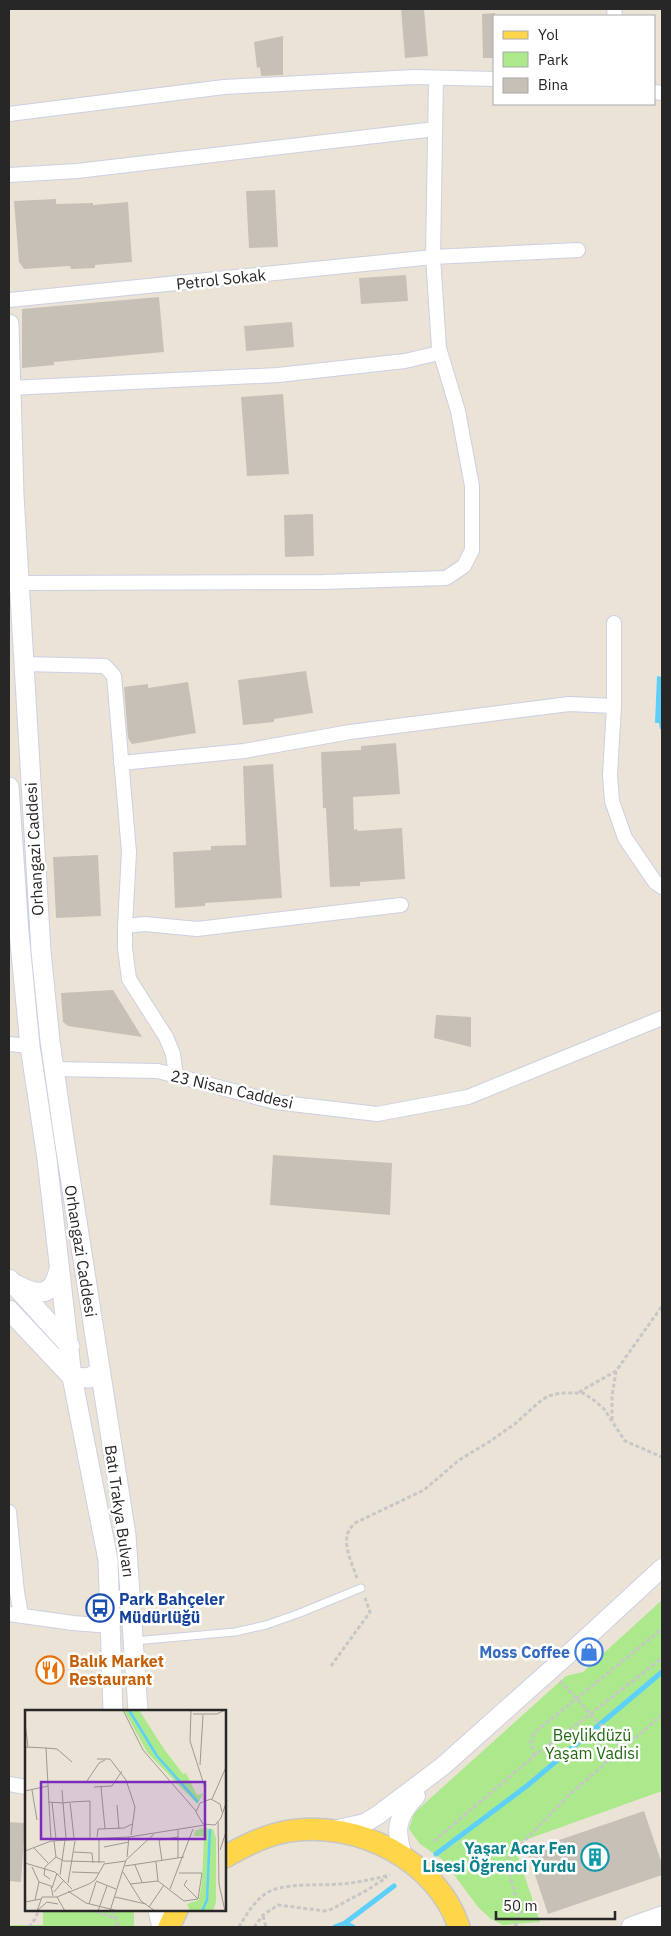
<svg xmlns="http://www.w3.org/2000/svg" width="671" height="1936" viewBox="0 0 671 1936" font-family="'IBM Plex Sans',sans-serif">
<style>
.green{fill:#abe98c}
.water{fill:#5cd0fb}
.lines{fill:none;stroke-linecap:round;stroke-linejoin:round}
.stream{stroke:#5cd0fb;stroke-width:5}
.building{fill:#c7c0b7}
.service-casing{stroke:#ccd0e3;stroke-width:9}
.minor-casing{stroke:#ccd0e3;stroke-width:16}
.tertiary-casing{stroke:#ccd0e3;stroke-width:20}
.secondary-casing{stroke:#ccd0e3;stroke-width:21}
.primary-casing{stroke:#c7c7c7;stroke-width:24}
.path{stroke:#c7c7c7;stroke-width:3;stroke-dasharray:4 2.5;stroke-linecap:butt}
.service{stroke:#fff;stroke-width:7}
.minor{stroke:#fff;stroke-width:14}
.tertiary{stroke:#fff;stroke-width:18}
.secondary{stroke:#fff;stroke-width:19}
.primary{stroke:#ffd649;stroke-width:21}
.labels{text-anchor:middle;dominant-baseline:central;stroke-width:5;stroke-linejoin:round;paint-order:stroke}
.street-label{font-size:16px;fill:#272727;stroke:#fff}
.transit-label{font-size:16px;font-weight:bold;fill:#164399;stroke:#fff;text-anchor:start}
.shop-label{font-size:16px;font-weight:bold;fill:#366cbe;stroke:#fff;text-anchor:end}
.food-label{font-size:16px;font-weight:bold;fill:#c56008;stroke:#fff;text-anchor:start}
.park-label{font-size:16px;fill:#236a11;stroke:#fff}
.culture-label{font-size:16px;font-weight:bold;fill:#0d838f;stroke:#fff;text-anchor:end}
.inset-river{fill:none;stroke:#5cd0fb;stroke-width:2.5}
.inset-road{fill:none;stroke:#9d9891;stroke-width:1}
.view{fill:#7b2cbf;fill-opacity:0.15;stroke:#7b2cbf;stroke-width:2.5}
.inset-edge{fill:none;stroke:#272727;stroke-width:2.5}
</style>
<rect width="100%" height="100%" fill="#ece3d7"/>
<path class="green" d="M662,1600v191l-148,53 26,78 -37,3 -12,-6 -13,-12 -35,-47 -23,-16 -11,-15 5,-16 152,-137 17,-4z
M43,1910h91v17h-125v-2h34z"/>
<path class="water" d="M657,676l5,1v52h-2l-1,-6h-4z"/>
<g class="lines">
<path class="stream" d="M436,1854l92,-69 134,-113
M345,1923l8,4
M335,1927l10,-4 49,-37"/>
</g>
<path class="building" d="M401,9h23l4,47 -23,2z
M495,13v45h-12l-1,-44z
M283,36v39l-22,1 -1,-9 -3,1 -3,-26z
M275,190l3,57 -29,1 -3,-57z
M56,199v5l37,-1v2l35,-3 4,60 -37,3v3l-24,1 -1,-3 -46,3 -5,-7 -5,-61z
M406,275l2,26 -47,3 -2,-26z
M159,297l5,55 -110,10v3l-32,3v-59z
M292,322l2,25 -48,4 -2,-25z
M283,394l6,80 -42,2 -6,-79z
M313,514l1,42 -29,1 -1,-42z
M306,671l7,42 -39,6v3l-31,3 -5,-45z
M188,682l8,51 -64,11 -4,-6 -4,-51 24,-3v4z
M396,743l4,51 -47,3 1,33 3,-1 1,2 44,-3 3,51 -45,3v4l-30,1 -4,-79h-3l-2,-56 40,-2v-4z
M273,764l9,134 -77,5v3l-30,2 -2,-56 38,-2v-4l35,-1 -3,-79z
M98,855l3,61 -45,2 -3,-61z
M113,990l29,47 -74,-11 -5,-4 -2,-29z
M436,1015l35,2v30l-37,-9z
M273,1155l119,8 -2,52 -120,-10z
M644,1811l18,53v11l-114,39 -21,-63z
M9,1822l16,1 -4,59 -12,-1z"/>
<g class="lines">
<g class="service-casing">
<path id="service" d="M134,1641l101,-9 31,-7 34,-12 61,-25"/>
</g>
<g class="minor-casing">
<path id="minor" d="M614,9l1,7
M436,78l-3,179 145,-7
M655,92l7,1
M9,114l215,-27 190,-10 81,2
M9,175l68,-4 358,-42
M9,300l424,-43 6,91v5l-34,8 -127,14 -268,13
M19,583l304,-1 123,-4 18,-12 8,-16v-64l-14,-75 -19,-63
M614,623v83l-4,69 2,26 13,37 30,44 7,5
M24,664l81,2 9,10 15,176 -4,74v22l4,31 37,58 7,17 3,22
M121,763l123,-12 106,-19 219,-28 45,2
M125,926l20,-2 52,5 204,-24
M9,1044l21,2
M54,1069l104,2 117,31 102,12 91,-17 194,-79
M9,1512l8,80 4,23
M9,1614l64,9 38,3
M9,1784l17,3"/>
</g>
<g class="tertiary-casing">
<path id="tertiary" d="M333,1830l32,-7 13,-8 65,-49 140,-125 79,-73
M404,1858c-10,-27 -8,-41 12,-62"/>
</g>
<g class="secondary-casing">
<path id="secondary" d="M9,324l5,171 27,456 9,90 14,97 62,397 12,176
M9,787l10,145 11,114 17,113 25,218 36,183 5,151
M9,1279l61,67
M17,1285c23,12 36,11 42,-16
M9,1310l63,67 17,1 10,-6
M158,1910l4,17
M631,1927l31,-11"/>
</g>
<g class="primary-casing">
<path id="primary" d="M225,1857c20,-12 41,-22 64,-26 68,-11 148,29 170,96
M169,1927l8,-17"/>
</g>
<path class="path" d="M579,1392l37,-21 46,-65
M612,1420v-24l4,-24
M357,1578c-6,-18 -20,-43 0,-56l67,-32 35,-30 30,-18 27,-19 22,-20 10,-7 13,-3h22l12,8 9,8 21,32 37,16
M331,1666l39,-54 -5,-14
M560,1681l63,68
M534,1756l-3,-15 3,-8 128,-104
M434,1841l100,-85 50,-37 78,-61
M90,1910l26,8
M113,1910l5,17
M263,1916l3,11
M29,1927l6,-8 4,-9
M239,1927c7,-12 14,-24 26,-33 17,-12 54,-8 75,-10 17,-1 33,-5 50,-9
M254,1927l9,-12 15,-10 47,6 7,-2 37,-20 18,-12
M515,1927l5,-14 -14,-53 65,-67 91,-78"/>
<use href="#service" class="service"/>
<use href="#minor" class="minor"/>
<use href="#tertiary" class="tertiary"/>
<use href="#secondary" class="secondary"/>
<use href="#primary" class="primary"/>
</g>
<defs>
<g id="bus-ring" transform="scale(1.4375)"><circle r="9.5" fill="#fff" stroke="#1a4fb4" stroke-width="1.5"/><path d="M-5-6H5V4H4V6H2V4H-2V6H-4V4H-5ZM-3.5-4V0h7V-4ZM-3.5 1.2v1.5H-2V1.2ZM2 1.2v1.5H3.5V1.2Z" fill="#1a4fb4"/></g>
<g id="shop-ring" transform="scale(1.4375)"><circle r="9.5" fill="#fff" stroke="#3f7fe0" stroke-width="1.5"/><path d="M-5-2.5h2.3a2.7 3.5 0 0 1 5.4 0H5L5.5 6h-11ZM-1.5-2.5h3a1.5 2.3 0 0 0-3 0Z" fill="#3f7fe0"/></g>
<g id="restaurant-ring" transform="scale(1.4375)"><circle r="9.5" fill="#fff" stroke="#e8710a" stroke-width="1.5"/><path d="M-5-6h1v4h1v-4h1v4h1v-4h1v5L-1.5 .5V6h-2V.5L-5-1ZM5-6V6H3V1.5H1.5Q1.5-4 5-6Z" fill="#e8710a"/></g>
<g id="building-ring" transform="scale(1.4375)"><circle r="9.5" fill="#fff" stroke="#0f9aa8" stroke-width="1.5"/><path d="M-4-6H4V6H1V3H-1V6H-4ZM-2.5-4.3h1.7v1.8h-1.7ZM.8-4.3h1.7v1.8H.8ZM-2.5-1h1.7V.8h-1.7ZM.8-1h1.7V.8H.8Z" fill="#0f9aa8"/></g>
</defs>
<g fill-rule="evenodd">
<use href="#bus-ring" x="100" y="1608"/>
<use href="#shop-ring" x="589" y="1652"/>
<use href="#restaurant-ring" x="50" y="1670"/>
<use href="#building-ring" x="595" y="1857"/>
</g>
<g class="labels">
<g class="street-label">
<text transform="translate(221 279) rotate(-6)">Petrol Sokak</text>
<text transform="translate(34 849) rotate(-93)">Orhangazi Caddesi</text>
<text transform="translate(232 1089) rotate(13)">23 Nisan Caddesi</text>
<text transform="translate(81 1251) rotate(81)">Orhangazi Caddesi</text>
<text transform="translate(120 1511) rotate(82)">Batı Trakya Bulvarı</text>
</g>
<g class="transit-label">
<text x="119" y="1599">Park Bahçeler<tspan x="119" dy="18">Müdürlüğü</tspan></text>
</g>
<g class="shop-label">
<text x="570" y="1652">Moss Coffee</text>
</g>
<g class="food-label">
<text x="69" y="1661">Balık Market<tspan x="69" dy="18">Restaurant</tspan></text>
</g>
<g class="park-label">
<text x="592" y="1735">Beylikdüzü<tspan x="592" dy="18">Yaşam Vadisi</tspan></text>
</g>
<g class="culture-label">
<text x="576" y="1848">Yaşar Acar Fen<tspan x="576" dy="18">Lisesi Öğrenci Yurdu</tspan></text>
</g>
</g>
<g transform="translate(25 1710)">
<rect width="201" height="201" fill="#ece3d7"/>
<path d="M99,0h15l25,39 19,25 3,-1 11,22 7,-2 -7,11 -50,-52zM177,118l11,1 3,9v64l-3,9h-23l-3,-7 12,-4 3,-19 2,-45h-10l1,-5z" fill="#abe98c"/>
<path class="inset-river" d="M104,0l28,46 41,46M177,201l5,-11 3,-71"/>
<path class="inset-road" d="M98,0l20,40 53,61M166,0l-1,31 15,47 -1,12M168,4h24l8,-4M0,12l3,25M0,37l21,1 5,92M21,38l11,1 15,13M72,49h13l16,21 9,27 -4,28M175,55l3,-50M62,71l12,-18 6,-3M69,77l18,-1 10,-15M76,77l4,42M7,80l5,30M0,81l23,-5M187,89l15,-34M23,92l15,1 -1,-13M27,92l4,37M46,92l19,-1v37M92,95l2,24M197,102l-2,-8 -9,-5 -11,4 -4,9 7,12 12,1 6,-7 6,-18M193,112l1,62 6,27M72,127l1,-8 26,-1 8,-4M41,128l-3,-35 7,-1 4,36M29,131l2,16 8,4 41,1M79,137l25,-5M9,138l14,15M195,140l7,-21M0,141l26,-10 78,-4 76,-12M49,142l18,1 1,10M102,147l2,-20M153,148v-28M137,151l-3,-21 19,-3M131,152l2,19 26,20 14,-2M0,153l30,9 17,17M74,153v-24M110,155l7,17M100,156l59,-9M7,157l7,15 12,4 2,10M47,162l27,1M98,162l18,29 14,10M154,163h23l-4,26M35,165l5,-35M25,169l-6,-4 1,-8 11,-10M162,170l-3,5 14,14M71,171l20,8M43,173l7,-42M105,174l28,-3M27,178l5,-15M145,179l23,-60M43,181l18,12 32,8M29,182l10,-12M32,187l8,14M90,187l31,7M10,190l4,-18M0,192l16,-3M64,194l7,-22M124,197l15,-22M13,200l9,-8 11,2M12,201l5,-14h15l32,-13 6,-4 9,-16 22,-3M73,201l9,-25M85,201l16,-51 28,-26"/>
<path class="view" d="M16,72h164v57h-164z"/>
<rect width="201" height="201" class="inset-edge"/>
</g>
<rect width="671" height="1936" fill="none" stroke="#272727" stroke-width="20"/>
<rect x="493" y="15" width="162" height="90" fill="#ffffff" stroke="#a9a9a9"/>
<rect x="503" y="31" width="25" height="8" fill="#ffd649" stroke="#a9a9a9"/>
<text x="538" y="40" font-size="15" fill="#272727">Yol</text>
<rect x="503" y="52" width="25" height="15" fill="#abe98c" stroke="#a9a9a9"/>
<text x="538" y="65" font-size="15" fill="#272727">Park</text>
<rect x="503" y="78" width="25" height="15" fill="#c7c0b7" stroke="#a9a9a9"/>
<text x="538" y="90" font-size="15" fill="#272727">Bina</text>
<path d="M496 1911v8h119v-8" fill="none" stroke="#272727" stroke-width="2.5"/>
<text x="503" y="1911" font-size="15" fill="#272727" stroke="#ffffff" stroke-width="4" paint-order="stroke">50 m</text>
</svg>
